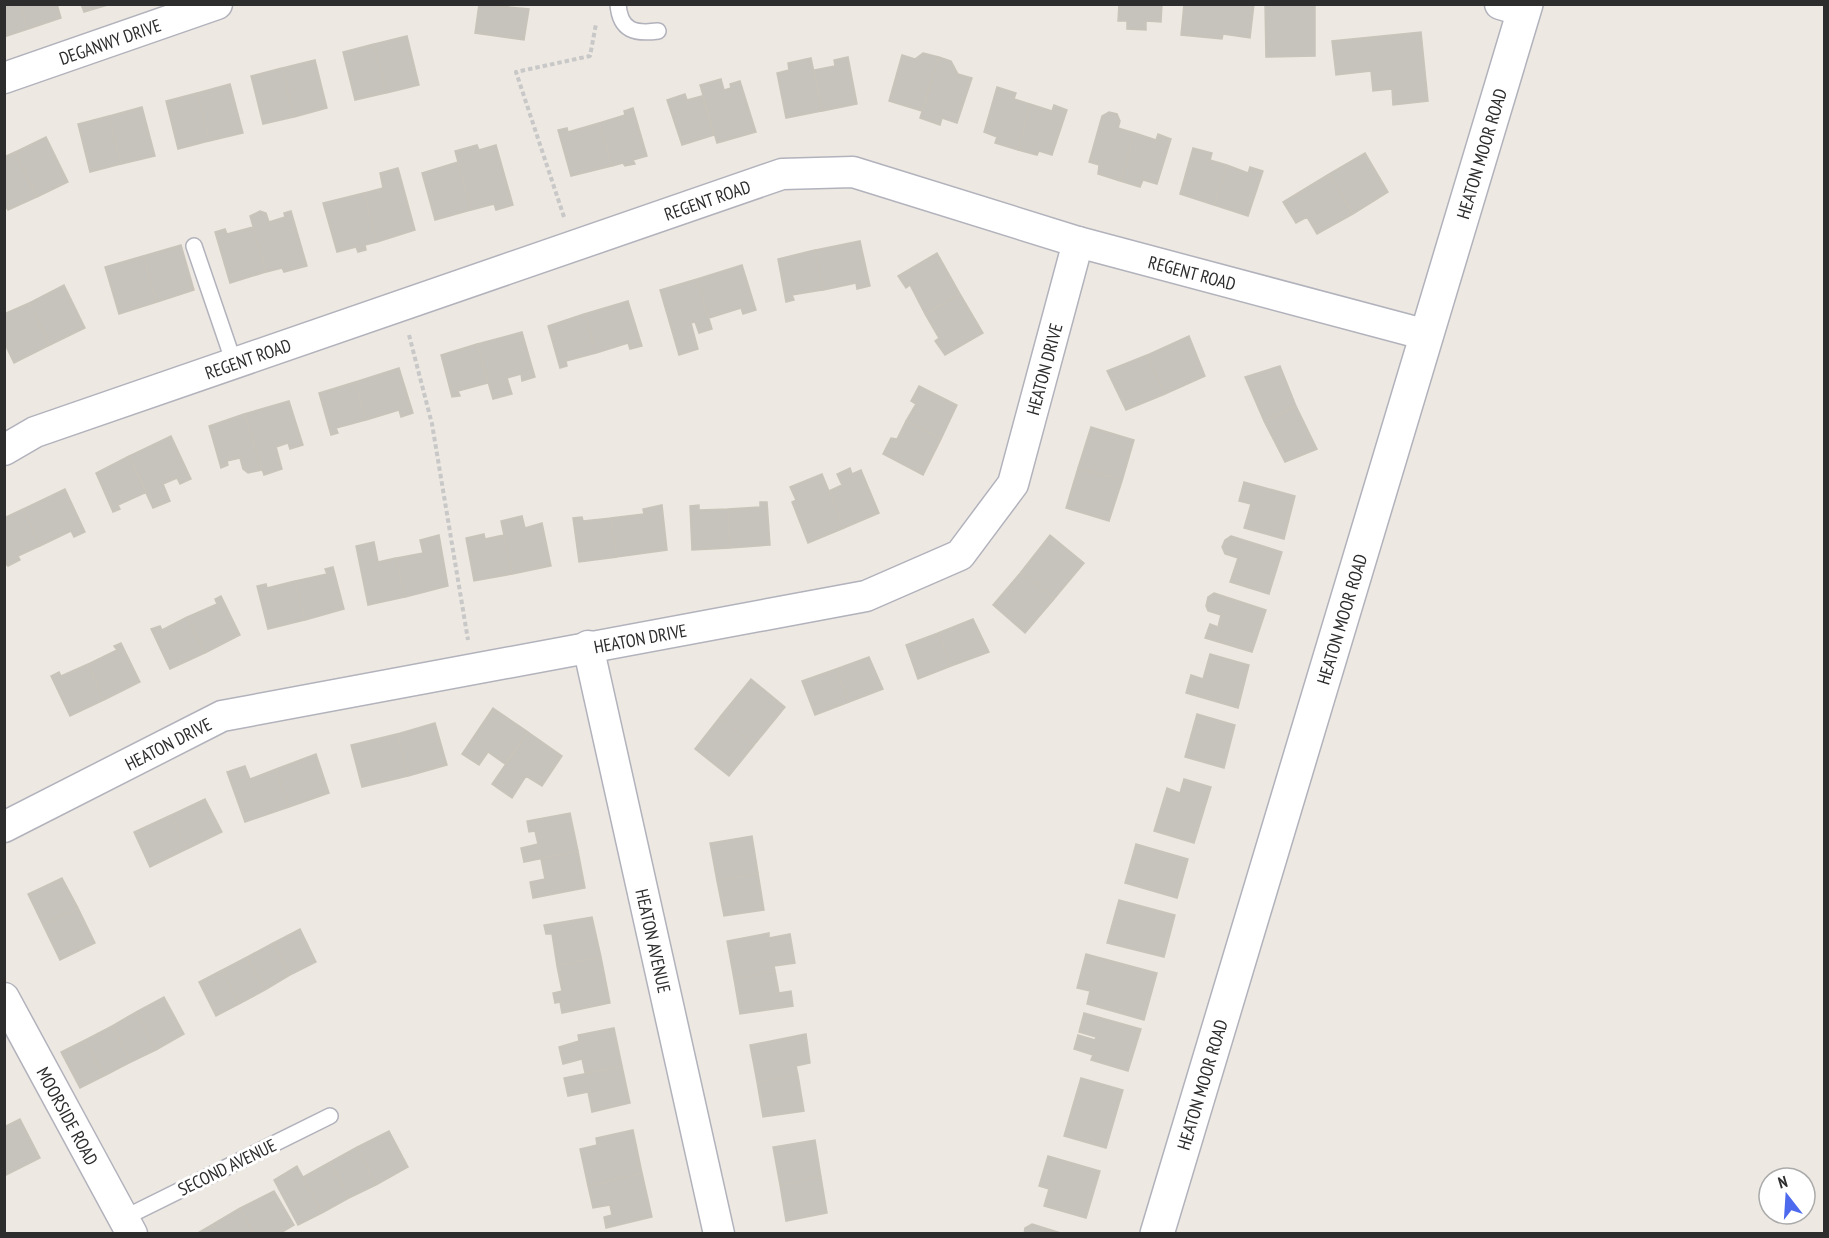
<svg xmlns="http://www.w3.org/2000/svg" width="1829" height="1238" viewBox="0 0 1829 1238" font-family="'PT Sans Narrow',sans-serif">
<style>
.building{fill:#c6c2bc;stroke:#c9c4ba;stroke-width:1.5}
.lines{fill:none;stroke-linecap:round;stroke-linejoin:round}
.lane-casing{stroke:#b1b2bc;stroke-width:18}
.street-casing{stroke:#b1b2bc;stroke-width:33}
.secondary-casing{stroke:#b1b2bc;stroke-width:36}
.path{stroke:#c8c8c8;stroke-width:4;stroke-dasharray:4.5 3;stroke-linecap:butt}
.lane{stroke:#fff;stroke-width:15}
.street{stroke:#fff;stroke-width:30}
.secondary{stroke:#fff;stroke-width:33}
.labels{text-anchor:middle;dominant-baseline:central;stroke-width:6;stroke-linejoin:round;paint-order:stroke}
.street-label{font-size:18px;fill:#2d2d2d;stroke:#fff}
</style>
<rect width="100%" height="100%" fill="#ede8e1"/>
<path class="building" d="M4,4h16l8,25 -24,8z
M20,4h37l4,14 -33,11z
M81,4h30l-27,8z
M479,4l50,5 -5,31 -49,-7z
M1119,4h43l-1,18 -15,-1v9l-19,-1v-8h-9z
M1184,4h70l-4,34 -27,-4 -1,5 -41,-4z
M1265,4h50v52l-49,1z
M1421,32l7,69 -35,4 -1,-16 -19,2 -2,-20 -35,4 -4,-34z
M407,36l12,49 -33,8 -12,-49z
M374,44l12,49 -31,7 -12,-48z
M923,53l16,4 -17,54 -33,-10 13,-46 13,4z
M848,57l9,47 -35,7 -8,-41 21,-4 -1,-6z
M939,57l12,4 7,13 14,4 -15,45 -15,-5 -2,7 -20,-7z
M811,58l11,53 -36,7 -9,-45 12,-3 -1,-7z
M315,60l12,48 -33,9 -12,-49z
M282,68l12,49 -31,7 -12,-48z
M721,79l3,11 7,-2 -1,-4 10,-3 16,51 -39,11 -17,-58z
M230,84l13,49 -34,8 -12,-48z
M997,87l19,6 -2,6 16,5 -12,46 -23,-7 2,-6 -13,-5z
M197,93l12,48 -31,8 -12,-48z
M685,94l2,6 15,-4 12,39 -32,10 -15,-45z
M1030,104l22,7 2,-6 13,5 -15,45 -13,-4 -2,4 -19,-5z
M142,107l13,49 -34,8 -12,-48z
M633,108l14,48 -14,4 2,4 -10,2 -2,-3 -11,3 -13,-43 26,-8 -1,-4z
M1109,112l8,2 3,7 -2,7 17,5 -15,48 -22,-7 1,-9 -10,-3 13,-46z
M109,116l12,48 -31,8 -12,-48z
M599,123l13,43 -41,10 -13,-46 9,-2 1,4z
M1135,133l21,7 2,-6 13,5 -14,45 -14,-4 -3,7 -20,-6z
M46,137l22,45 -31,15 -22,-45z
M477,145l2,5 17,-5 17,60 -17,5 -2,-6 -23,6 -16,-59z
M1193,148l19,5 -2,7 17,5 -13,40 -34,-11z
M15,152l22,45 -29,13 -4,-6v-47z
M1365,153l23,39 -35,22 -24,-40z
M458,162l13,48 -36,10 -13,-47z
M1227,165l21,8 2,-6 13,4 -15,45 -34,-11z
M398,168l17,62 -38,12 -13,-49 19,-5 -3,-15z
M1329,174l24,40 -36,20 -10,-17 -11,6 -13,-21z
M364,193l13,49 -12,3 1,5 -8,2 -2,-5 -19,5 -14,-49z
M260,211l6,2 3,9 16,-5 -1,-4 7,-2 16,55 -23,6 -2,-4 -16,4 -16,-56z
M253,227l13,45 -36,11 -15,-51 10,-3 2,5z
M860,241l10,45 -13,3 -1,-6 -33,7 -8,-40z
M181,245l13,45 -37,12 -14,-46z
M815,250l8,40 -31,5 2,5 -8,2 -8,-43z
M937,253l23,41 -35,20 -15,-29 -4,3 -8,-12z
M143,256l14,46 -38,12 -14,-47z
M742,265l14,45 -13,4 -2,-6 -32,10 -12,-39z
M697,279l15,50 -13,4 -4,-11 -4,1 7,26 -19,6 -19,-65z
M64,285l21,43 -35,17 -21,-42z
M960,294l23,39 -38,22 -10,-14 4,-3 -14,-24z
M628,301l14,45 -12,3 -2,-6 -32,10 -12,-39z
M29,303l21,42 -36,18 -10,-21v-28z
M584,314l12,39 -30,8 1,5 -7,2 -12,-42z
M522,332l13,45 -13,4 -1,-7 -14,4 5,16 -19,5 -16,-55z
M1189,336l16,40 -40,18 -18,-39z
M477,344l11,39 -30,8 2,5 -8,1 -11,-42z
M1147,355l18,39 -39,16 -19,-39z
M1280,366l16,40 -32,15 -19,-44z
M399,368l14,45 -12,4 -2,-7 -33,10 -11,-38z
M355,382l11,38 -30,8 2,5 -7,2 -12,-42z
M919,386l38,19 -16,34 -35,-18 10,-17 -5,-3z
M289,401l14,44 -13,4 -2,-6 -12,4 6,22 -18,6 -20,-61z
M1296,406l21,43 -32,13 -21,-41z
M244,414l18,56 -14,3 -5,-4 -3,-11 -13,3 1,4 -7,3 -12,-42z
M906,421l35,18 -18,36 -40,-21 8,-16 6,1z
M1091,427l43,13 -12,41 -44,-13z
M171,436l20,43 -11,5 -3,-6 -14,6 7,17 -17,7 -24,-52z
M129,456l18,36 -29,13 2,4 -7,3 -17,-39z
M850,468l2,6 9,-4 18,43 -35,15 -15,-37 13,-6 -5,-11z
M1078,468l44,13 -13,40 -43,-13z
M822,474l22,54 -36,15 -16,-41 4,-2 -6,-13z
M1244,482l51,14 -11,43 -40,-11 7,-24 -12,-3z
M65,489l20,43 -11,5 -3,-6 -31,15 -17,-37z
M760,502h7l3,43 -40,3 -2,-39 32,-2z
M662,505l5,45 -50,7 -6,-39 33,-4 -1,-5z
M699,505v5l29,-1 2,39 -38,2 -2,-44z
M23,509l17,37 -22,10 2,4 -12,6 -4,-4v-44z
M522,516l3,12 17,-5 9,43 -39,8 -11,-53z
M582,517l1,4 28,-3 6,39 -38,5 -6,-44z
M484,534l1,5 19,-4 8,39 -38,7 -8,-43z
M439,535l9,51 -43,11 -9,-39 27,-5 -3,-13z
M1050,535l34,28 -30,36 -33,-27z
M1231,536l51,16 -13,42 -39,-12 8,-24 -13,-4 -3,-7 3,-7z
M374,542l4,20 18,-4 9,39 -37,8 -12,-59z
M333,567l11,42 -39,11 -10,-39 32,-7 -2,-5z
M1021,572l33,27 -29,34 -32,-28z
M295,581l10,39 -37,9 -11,-43 9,-2 1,4z
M1214,593l52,17 -14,42 -47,-14 5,-14 8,3 3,-12 -13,-4 -2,-5 2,-9z
M221,596l19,39 -35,18 -18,-36 30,-13 -2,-5z
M187,617l18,36 -35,16 -19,-40 9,-3 2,4z
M973,619l16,33 -38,14 -13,-33z
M938,633l13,33 -33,13 -12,-34z
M121,643l19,39 -36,18 -16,-36 29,-14 -3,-4z
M1210,654l39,11 -11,43 -52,-15 5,-18 12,4z
M869,657l14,32 -34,13 -13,-33z
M88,664l16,36 -34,16 -19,-40 8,-4 2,4z
M836,669l13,33 -34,13 -13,-34z
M751,679l34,28 -31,38 -34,-28z
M493,708l35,24 -23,32 -17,-12 -9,13 -17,-11z
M1197,714l38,11 -11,43 -39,-11z
M720,717l34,28 -25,31 -34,-27z
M435,723l12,42 -39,11 -11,-42z
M528,732l34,24 -20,30 -16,-10 -14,22 -20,-14z
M397,734l11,42 -46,11 -11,-42z
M316,754l13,39 -40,14 -13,-38z
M245,766l5,13 26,-10 13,38 -44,15 -18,-50z
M1184,779l27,8 -17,56 -40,-12 13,-43 13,5z
M205,799l17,33 -35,17 -16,-34z
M570,813l8,38 -54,11 -3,-14 17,-4 -3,-13 -6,1 -2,-11z
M171,815l16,34 -37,18 -16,-35z
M752,836l6,37 -41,8 -7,-38z
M1136,844l52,15 -11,39 -52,-15z
M578,851l7,37 -52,10 -3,-16 15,-3 -4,-20z
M758,873l6,37 -40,6 -7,-35z
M62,878l16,30 -35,17 -15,-31z
M1119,900l56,15 -11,42 -57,-14z
M78,908l17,35 -35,17 -17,-35z
M592,917l9,40 -44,9 -5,-32h-6l-2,-9z
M300,929l16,33 -26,13 -17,-32z
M769,933v5l21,-4 5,29 -21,3 1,5 -41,8 -7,-38z
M273,943l17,32 -25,15 -18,-33z
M1086,954l71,19 -13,47 -57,-16 3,-13 -13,-3z
M247,957l18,33 -26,14 -17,-34z
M601,957l9,46 -48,10 -2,-11 -5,1 -2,-10 9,-2 -5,-25z
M222,970l17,34 -23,12 -17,-34z
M775,971l4,22 12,-2 2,15 -53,8 -6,-35z
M164,997l20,37 -28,16 -20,-38z
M136,1012l20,38 -25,12 -19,-36z
M1084,1013l57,16 -13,42 -37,-11 2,-5 -19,-6 4,-14 17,5 1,-3 -17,-5z
M112,1026l19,36 -27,14 -19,-36z
M614,1028l8,38 -37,7 -3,-14 -19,5 -4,-17 20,-6 -1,-6z
M806,1034l4,29 -14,3 2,9 -41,7 -7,-37z
M85,1040l19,36 -24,12 -19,-36z
M622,1066l8,37 -38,9 -4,-20 -20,4 -4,-18z
M798,1075l6,36 -41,6 -6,-35z
M1081,1078l42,12 -17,58 -42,-12z
M20,1119l20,39 -36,18v-49z
M633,1130l9,43 -54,13 -8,-37 17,-4 -1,-7z
M389,1131l19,36 -32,18 -19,-38z
M815,1140l6,37 -41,8 -7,-38z
M357,1147l19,38 -27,13 -19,-36z
M1048,1156l52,15 -14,47 -42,-12 5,-17 -10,-3z
M330,1162l19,36 -27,15 -19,-36z
M297,1166l25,47 -24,12 -24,-45z
M642,1173l10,44 -46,11 -2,-11 8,-2 -2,-10 -17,3 -5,-22z
M821,1177l6,36 -41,8 -6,-36z
M274,1191l20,34 -15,9h-25l-14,-26z
M240,1208l14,26h-36l-5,-10z
M213,1224l5,10h-22z
M1032,1224l32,10h-40l1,-6z"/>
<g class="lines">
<g class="lane-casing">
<path id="lane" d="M618,4c2,27 17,30 40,27
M194,246l40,117
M124,1218l206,-102"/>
</g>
<g class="street-casing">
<g id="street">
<path d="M1500,4l24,7"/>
<path id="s1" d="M4,78l213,-74"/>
<path id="s2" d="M4,450l31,-18 747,-258 71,-2 225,70 349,93"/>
<path id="s3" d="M588,646l131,588"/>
<path id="s4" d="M4,827l218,-111 644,-120 94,-41 53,-71 65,-242"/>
<path id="s5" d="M4,998l128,236"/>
</g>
</g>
<g class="secondary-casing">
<g id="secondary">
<path id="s6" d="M1157,1234l369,-1230"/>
</g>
</g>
<path class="path" d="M564,217l-48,-145 74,-16 6,-32
M409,335l23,89 36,216"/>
<use href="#lane" class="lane"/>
<use href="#street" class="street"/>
<use href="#secondary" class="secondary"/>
</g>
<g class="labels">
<g class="street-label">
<text stroke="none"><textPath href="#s1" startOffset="112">DEGANWY DRIVE</textPath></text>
<text stroke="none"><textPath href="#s6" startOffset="1128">HEATON MOOR ROAD</textPath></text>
<text stroke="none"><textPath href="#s2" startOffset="747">REGENT ROAD</textPath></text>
<text stroke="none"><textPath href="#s2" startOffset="1251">REGENT ROAD</textPath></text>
<text stroke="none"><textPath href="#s2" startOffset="261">REGENT ROAD</textPath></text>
<text stroke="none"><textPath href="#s4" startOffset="1210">HEATON DRIVE</textPath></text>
<text stroke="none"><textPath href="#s6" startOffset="642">HEATON MOOR ROAD</textPath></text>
<text stroke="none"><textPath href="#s4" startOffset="670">HEATON DRIVE</textPath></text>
<text stroke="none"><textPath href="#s4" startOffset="184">HEATON DRIVE</textPath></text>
<text stroke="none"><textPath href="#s3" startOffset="302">HEATON AVENUE</textPath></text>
<text stroke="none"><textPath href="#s6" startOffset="156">HEATON MOOR ROAD</textPath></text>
<text stroke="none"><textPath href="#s5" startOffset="134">MOORSIDE ROAD</textPath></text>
<text transform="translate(227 1167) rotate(-26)">SECOND AVENUE</text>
</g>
</g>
<rect width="1829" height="1238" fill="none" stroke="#2d2d2d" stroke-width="12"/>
<g transform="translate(1787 1196) rotate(343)"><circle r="28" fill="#ffffff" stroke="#ababab" stroke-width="1.5"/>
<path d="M0-4.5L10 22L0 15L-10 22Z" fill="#4d69ee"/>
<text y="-9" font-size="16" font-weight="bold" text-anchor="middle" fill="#2d2d2d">N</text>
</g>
</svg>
